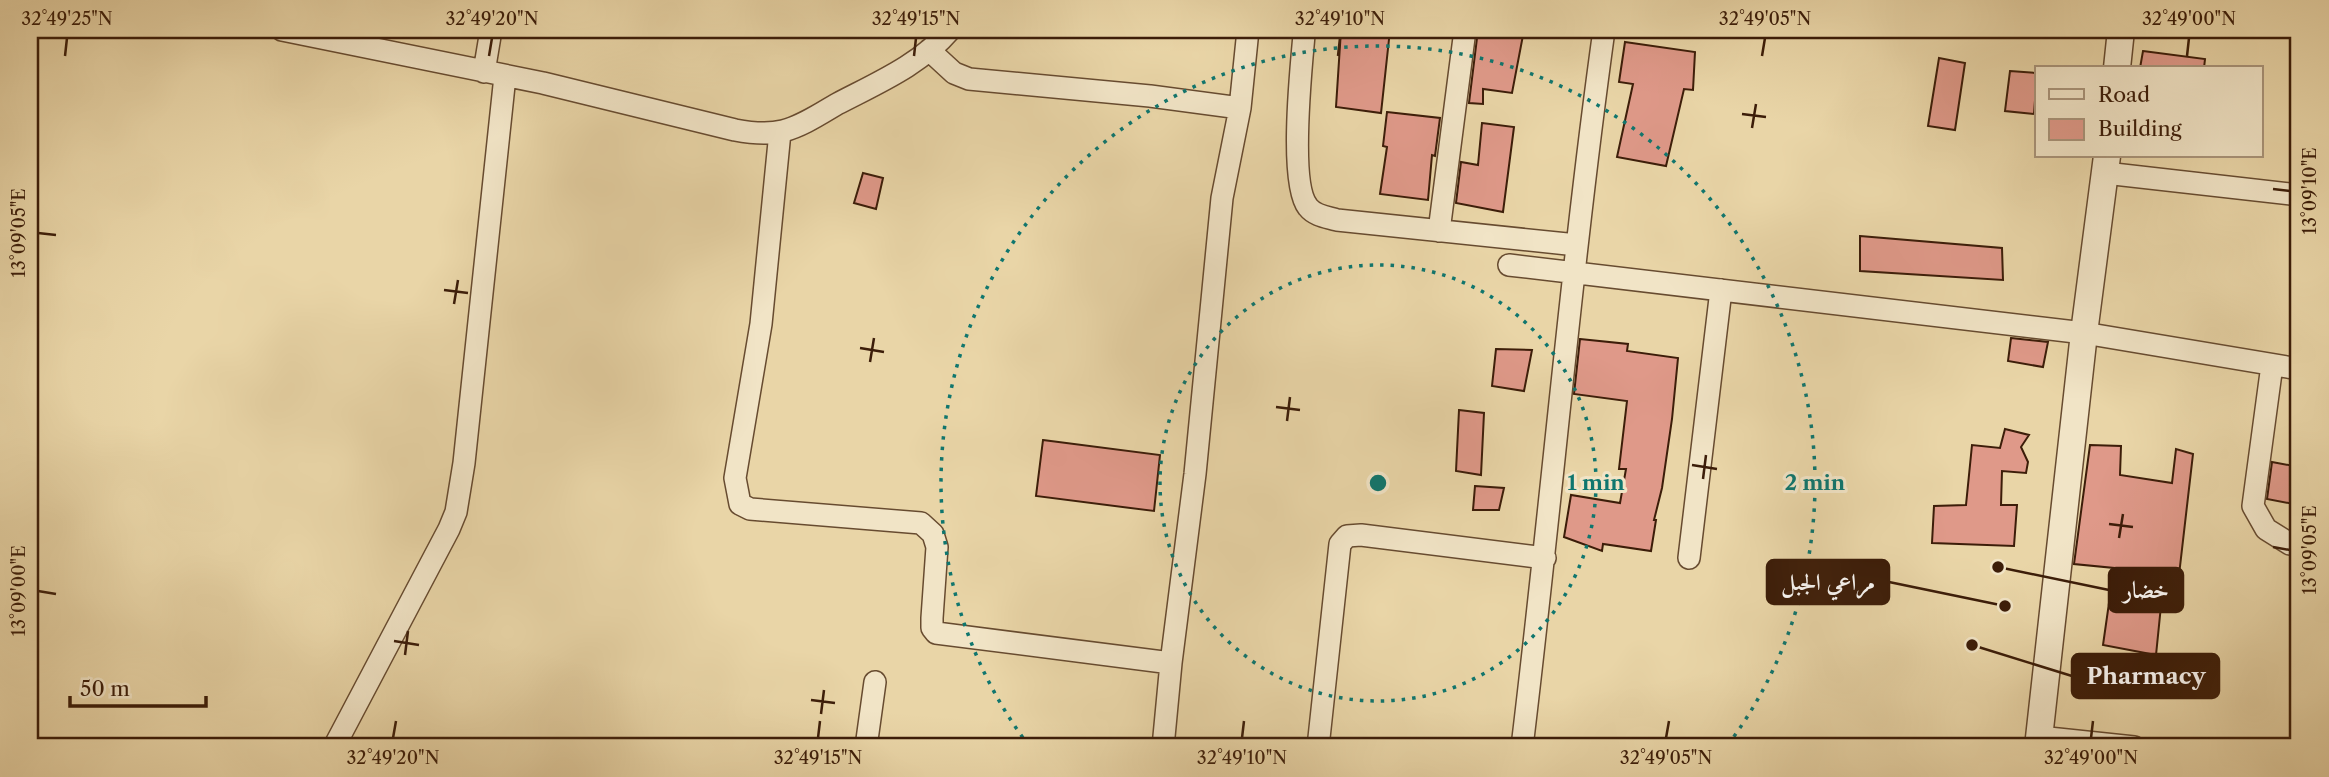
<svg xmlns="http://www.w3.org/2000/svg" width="2329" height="777" viewBox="0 0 2329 777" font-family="'Libre Caslon Text',Amiri,serif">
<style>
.building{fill:#df9989;stroke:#3c1d09;stroke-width:2}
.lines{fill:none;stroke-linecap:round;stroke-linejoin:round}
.minor-casing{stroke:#674b30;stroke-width:24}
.tertiary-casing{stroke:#674b30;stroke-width:29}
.minor{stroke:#f1e4c6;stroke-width:21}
.tertiary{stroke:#f1e4c6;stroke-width:26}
.ticks{fill:none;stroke:#3c1d09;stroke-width:2.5}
.ring{fill:none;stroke:#0f766e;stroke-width:3.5;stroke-dasharray:3.5 7}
.centre{fill:#0f766e;stroke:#f1e4c6;stroke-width:3.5}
.ring-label{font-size:21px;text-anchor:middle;font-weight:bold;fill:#0f766e;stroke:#f1e4c6;stroke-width:6;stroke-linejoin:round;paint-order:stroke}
.leader{fill:none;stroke:#3c1d09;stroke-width:2.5}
.callout-dot{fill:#3c1d09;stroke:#f1e4c6;stroke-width:2.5}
.callout{fill:#3c1d09;stroke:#3c1d09;stroke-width:2.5}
.callout-label{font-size:23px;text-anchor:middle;font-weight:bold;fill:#fff}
.neatline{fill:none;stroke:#3c1d09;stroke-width:2.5}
.ticks-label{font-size:18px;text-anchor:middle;fill:#3c1d09}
</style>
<rect width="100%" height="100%" fill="#e9d5a7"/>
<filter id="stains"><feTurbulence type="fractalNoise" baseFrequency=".00286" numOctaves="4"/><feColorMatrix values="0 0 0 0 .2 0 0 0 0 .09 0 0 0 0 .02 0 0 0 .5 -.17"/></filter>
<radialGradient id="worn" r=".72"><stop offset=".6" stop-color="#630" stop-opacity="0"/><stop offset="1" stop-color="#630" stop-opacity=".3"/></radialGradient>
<path class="building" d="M1341,30h49l-9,83 -45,-6z
M1478,30h46l-12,63 -29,-4v15l-14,-1z
M1625,42l70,10 -2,38 -9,-1 -18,77 -49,-9 16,-73 -14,-2z
M2143,51l62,8 -1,9h-64z
M1939,58l26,5 -10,67 -27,-4z
M2010,71l27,2 -3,41 -29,-3z
M1387,112l53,6 -5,38 -3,-1 -4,45 -48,-6 7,-47 -4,-1z
M1482,123l32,4 -11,85 -47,-9 5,-41 17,3z
M863,173l20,5 -7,31 -22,-6z
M1860,236l142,12 1,32 -143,-9z
M2011,338l37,4 -5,25 -35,-6z
M1580,339l48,5 -1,7 51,7 -6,61 -10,69 -8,32h2l-5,31 -48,-7 -1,7 -38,-14 7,-42 49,8 6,-34h-7l8,-68 -53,-7z
M1496,349l36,1 -8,41 -32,-5z
M1459,410l25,3 -3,62 -25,-4z
M2005,429l24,6 -8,12 7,15 -2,11 -24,-2 -1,34h16l-3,41 -82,-3 2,-37 32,-1 6,-60 28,3z
M1043,440l117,15 -6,56 -118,-15z
M2090,445l31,1 -1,29 52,8 4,-34 17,5 -17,147 -12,-25 -8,79 -53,-10 11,-77 -40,-4z
M2272,462l27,5v38l-32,-6z
M1475,486l29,2 -5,22h-26z"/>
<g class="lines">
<g class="minor-casing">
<path id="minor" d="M282,30l261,53 192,47c16,3 32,5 48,1 19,-5 37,-17 54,-27 40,-21 83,-39 113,-74
M1304,35c-3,33 -15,149 4,172 7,9 19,10 29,13l240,25
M929,50l25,23 15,6 181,17 90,12
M484,72l7,-42
M780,132l-19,192 -26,154 5,26 10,5 171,14 12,11 4,13 -5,71v10l4,5 235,30 -8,84
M2105,173l194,22
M1439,231l26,-201
M1509,265l575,68 215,36
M2272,365l-19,141 13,23 24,15h9
M1689,558l32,-268
M1171,663l24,-189 27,-276 18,-90 8,-78
M2039,737l95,10
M334,747l115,-218 7,-17 8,-49 41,-387
M866,747l9,-65
M1318,747l22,-203 7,-8 14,-1 184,23
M1522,747c29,-239 49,-479 82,-717"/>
</g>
<g class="tertiary-casing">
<path id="tertiary" d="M2117,68l4,-38
M2038,747l46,-414 23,-177"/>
</g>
<use href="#minor" class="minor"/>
<use href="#tertiary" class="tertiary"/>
</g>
<path class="ticks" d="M65,56l2,-18M489,56l3,-18M914,56l2,-18M1338,56l2,-18M1762,56l3,-18M2187,56l2,-18M1742,114l24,3M1752,128l4,-24M2273,189l17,2M38,233l18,2M444,290l24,3M454,304l4,-24M860,348l24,4M870,362l4,-24M1276,407l24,3M1287,421l3,-24M1692,465l25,4M1703,479l3,-24M2109,524l24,3M2119,538l4,-24M2273,547l17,3M38,591l18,3M394,641l25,4M405,655l3,-24M811,700l24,3M821,714l3,-24M393,738l3,-17M818,738l2,-17M1242,738l2,-17M1666,738l3,-17M2091,738l2,-17"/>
<g class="ring">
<circle cx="1378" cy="483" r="218"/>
<path d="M1029 746A437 437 0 1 1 1727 746"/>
</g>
<circle cx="1378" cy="483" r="10" class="centre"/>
<g class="ring-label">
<text x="1596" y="490">1 min</text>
<text x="1815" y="490">2 min</text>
</g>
<path class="leader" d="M2005 606L1889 582M1998 567L2109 590M1972 645L2072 676"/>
<g class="callout-dot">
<circle cx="2005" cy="606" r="7"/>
<circle cx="1998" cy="567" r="7"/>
<circle cx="1972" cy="645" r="7"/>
</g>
<g class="callout">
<rect x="1767" y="560" width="122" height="44" rx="7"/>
<rect x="2109" y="568" width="74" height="44" rx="7"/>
<rect x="2072" y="654" width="147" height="44" rx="7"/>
</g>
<g class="callout-label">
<text x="1828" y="590">مراعي الجبل</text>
<text x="2146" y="598">خضار</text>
<text x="2146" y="684">Pharmacy</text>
</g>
<rect width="2329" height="777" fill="none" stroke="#e9d5a7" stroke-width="77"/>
<rect x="2035" y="66" width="228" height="91" fill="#f1e4c6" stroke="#a9947a" stroke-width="2"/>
<rect x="2049" y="89" width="35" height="10" fill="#f1e4c6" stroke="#a9947a" stroke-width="2"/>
<text x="2098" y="102" font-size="21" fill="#3c1d09">Road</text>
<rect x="2049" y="119" width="35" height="21" fill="#df9989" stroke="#a9947a" stroke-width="2"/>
<text x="2098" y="136" font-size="21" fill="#3c1d09">Building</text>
<path d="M70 696v10h136v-10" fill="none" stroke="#3c1d09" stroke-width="3.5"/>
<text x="80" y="696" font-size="21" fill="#3c1d09" stroke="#f1e4c6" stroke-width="5" paint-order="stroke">50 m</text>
<rect x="38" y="38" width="2252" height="700" class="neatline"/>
<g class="ticks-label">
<text x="67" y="25">32°49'25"N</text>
<text x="492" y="25">32°49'20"N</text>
<text x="916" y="25">32°49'15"N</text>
<text x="1340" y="25">32°49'10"N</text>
<text x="1765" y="25">32°49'05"N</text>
<text x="2189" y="25">32°49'00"N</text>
<text transform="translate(2310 191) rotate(-90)" y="6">13°09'10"E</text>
<text transform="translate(19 233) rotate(-90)" y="6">13°09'05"E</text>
<text transform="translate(2310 550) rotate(-90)" y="6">13°09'05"E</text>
<text transform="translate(19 591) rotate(-90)" y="6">13°09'00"E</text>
<text x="393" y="764">32°49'20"N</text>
<text x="818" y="764">32°49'15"N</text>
<text x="1242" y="764">32°49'10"N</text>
<text x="1666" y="764">32°49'05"N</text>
<text x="2091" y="764">32°49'00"N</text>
</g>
<rect width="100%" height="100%" filter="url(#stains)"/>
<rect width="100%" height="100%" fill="url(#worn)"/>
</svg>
